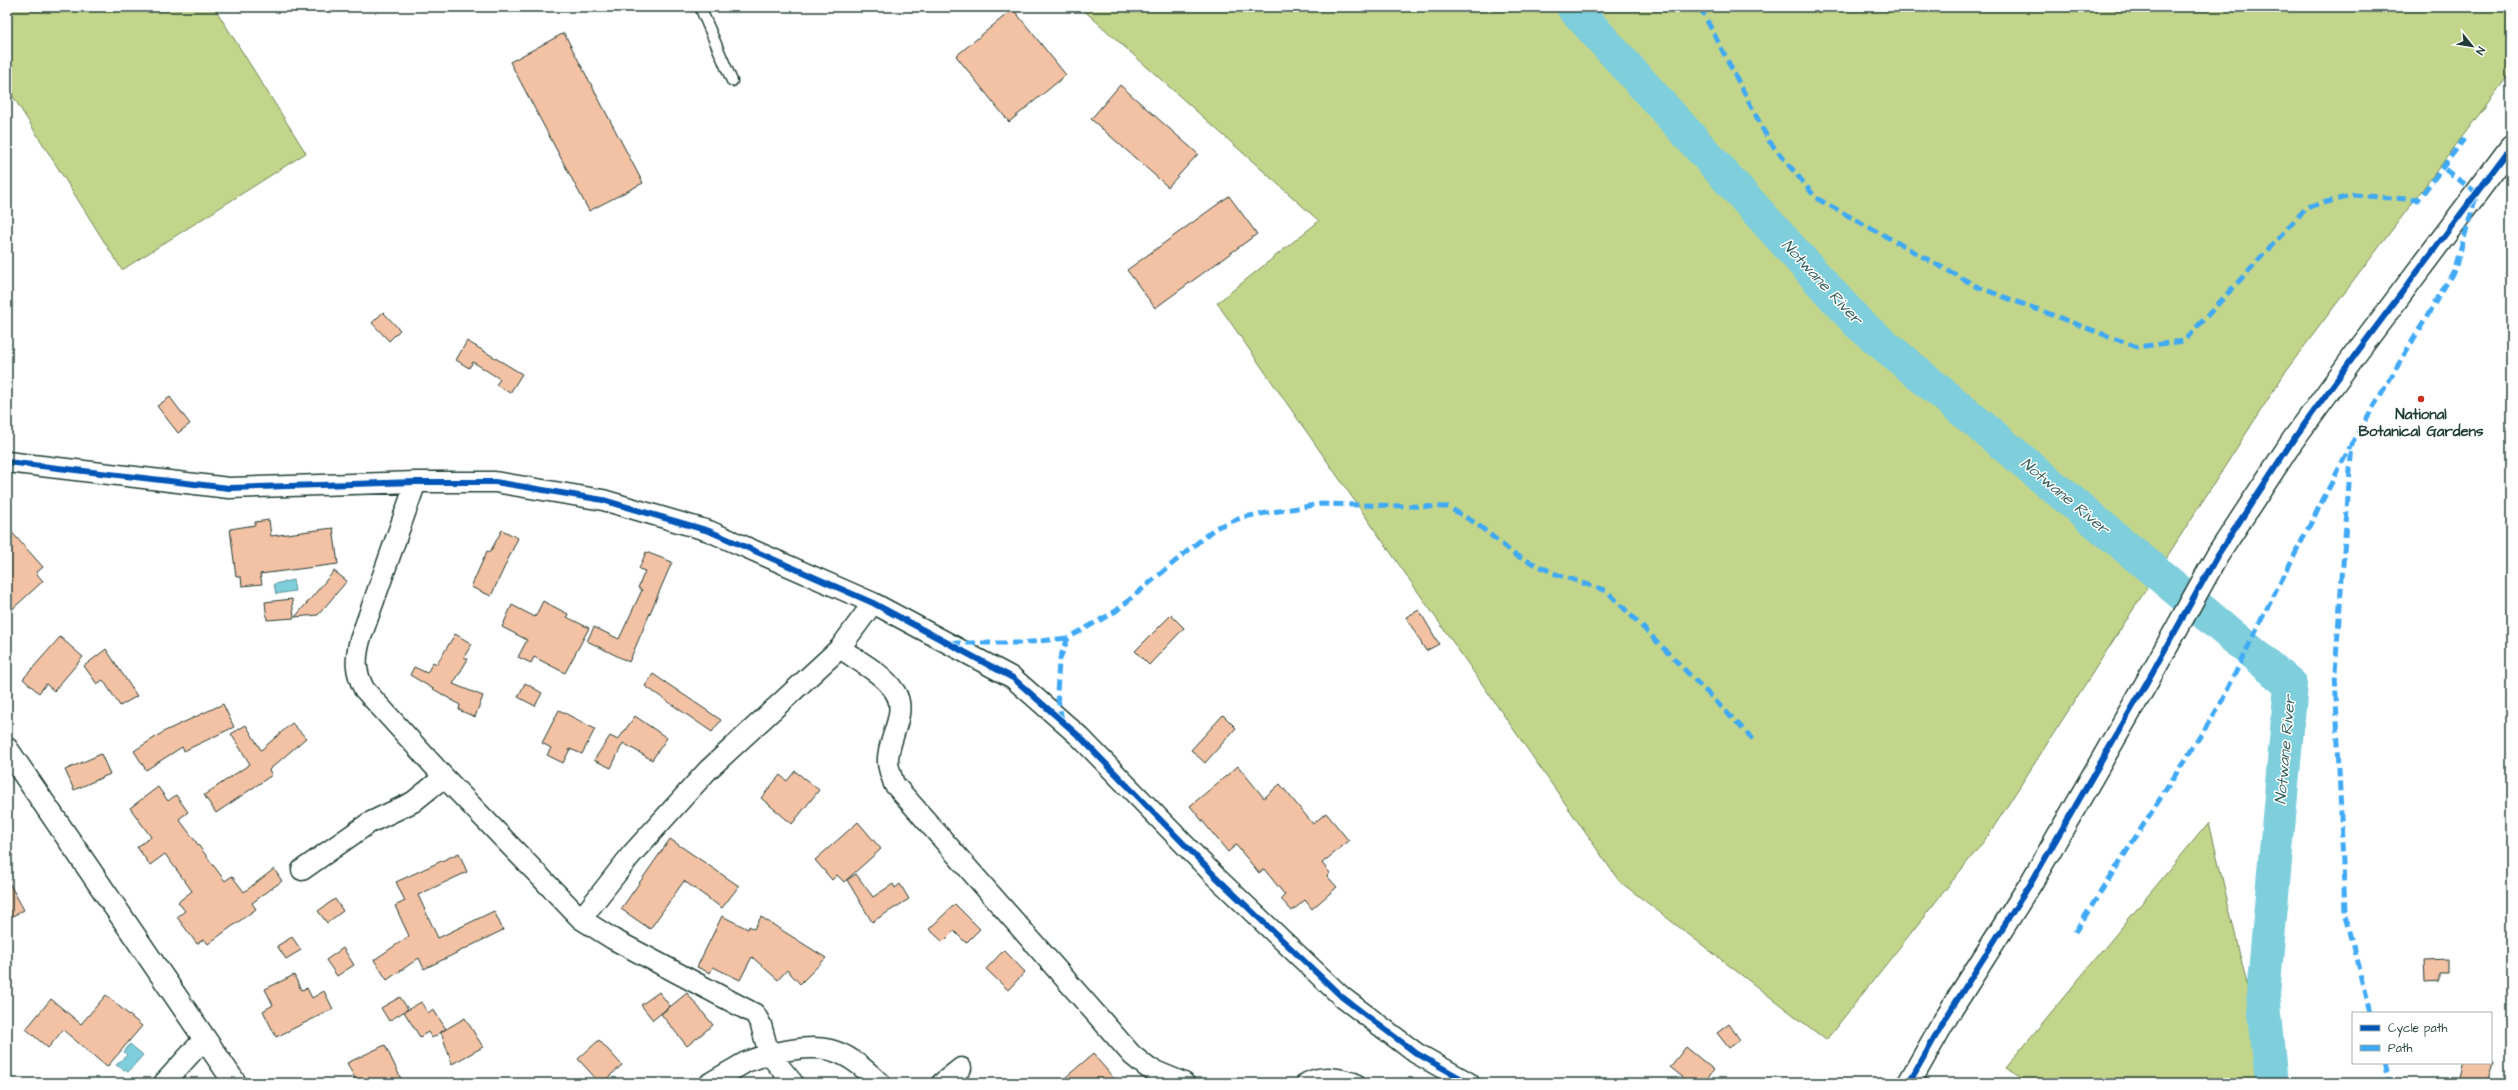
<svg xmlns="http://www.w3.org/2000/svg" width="2518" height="1090" viewBox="0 0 2518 1090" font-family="'Architects Daughter',sans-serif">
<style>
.green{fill:#c3d58a;stroke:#71895f}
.water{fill:#7fcedc;stroke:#599499}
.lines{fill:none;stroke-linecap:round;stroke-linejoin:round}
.river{stroke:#7fcedc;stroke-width:34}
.building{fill:#f3c1a3;stroke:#1f3d34}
.lane-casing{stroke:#1f3d34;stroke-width:13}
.street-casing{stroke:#1f3d34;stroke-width:23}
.secondary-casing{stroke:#1f3d34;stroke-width:25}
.lane{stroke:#fff;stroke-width:10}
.street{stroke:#fff;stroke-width:20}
.secondary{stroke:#fff;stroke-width:22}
.quiet{stroke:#3fa9f5;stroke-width:5;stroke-dasharray:10 5;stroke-linecap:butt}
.cycleway-casing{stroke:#fff;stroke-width:8}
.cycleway{stroke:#0057b8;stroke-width:6}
.poi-dot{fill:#c8321e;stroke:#fff;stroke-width:1.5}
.labels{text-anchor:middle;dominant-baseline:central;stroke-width:3;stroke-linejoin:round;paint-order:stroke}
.poi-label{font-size:15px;font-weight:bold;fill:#1f3d34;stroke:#fff}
.water-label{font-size:16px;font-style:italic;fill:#37615e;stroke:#fff}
</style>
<rect width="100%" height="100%" fill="#fff"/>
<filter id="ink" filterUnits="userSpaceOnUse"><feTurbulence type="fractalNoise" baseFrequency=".025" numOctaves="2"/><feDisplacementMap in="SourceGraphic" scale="8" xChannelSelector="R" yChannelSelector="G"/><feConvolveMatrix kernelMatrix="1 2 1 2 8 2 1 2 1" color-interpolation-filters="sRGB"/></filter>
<g filter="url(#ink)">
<path class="green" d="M7,7h207l92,146 -184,117 -115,-183z
M1080,7h1431v65l-223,296 -300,468 -162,204 -207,-159 -402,-578 102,-82z
M2209,822l61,261h-240l-25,-15z"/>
<path class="water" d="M293,580l2,11 -19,3 -2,-10z
M130,1044l13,11 -15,17 -12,-7 11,-10 -3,-3z"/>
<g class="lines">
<path class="river" d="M1573,7l285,316 433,362 -28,309 9,89"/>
</g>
<path class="building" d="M1013,9l53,66 -57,47 -53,-66z
M564,33l79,150 -54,28 -79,-149z
M1120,85l78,69 -30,33 -77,-68z
M1229,196l28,38 -102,74 -28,-38z
M383,312l17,18 -11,11 -17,-18z
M467,341l55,33 -12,19 -14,-8 4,-6 -27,-17 -4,6 -13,-8z
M170,397l20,27 -12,9 -21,-27z
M269,520l2,16 62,-8 5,36 -78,10 2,10 -20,2 -1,-9h-5l-6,-48 25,-4v-3z
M7,527l36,40 -7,6 7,8 -36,33z
M502,530l16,8 -27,58 -20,-9 16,-36 3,1z
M646,552l26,10 -43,100 -42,-21 7,-14 25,12 23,-49 -4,-2 7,-17 -6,-2z
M334,571l13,10 -29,34 -23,2z
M292,599l2,19 -27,2 -2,-18z
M543,601l25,13 -1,3 22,11 -24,45 -31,-16 -3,6 -13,-6 9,-17 -25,-13 10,-22 23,12z
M1419,610l20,34 -13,7 -20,-34z
M1171,615l13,13 -35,37 -14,-14z
M455,634l17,10 -8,13 4,2 -15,25 30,12 -8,21 -16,-7 1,-5 -50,-30 4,-8 13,6 6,-11 4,2z
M60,637l23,20 -29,34 -8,-7 -7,9 -16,-14z
M106,649l31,47 -17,10 -17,-26 -6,4 -13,-18z
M653,674l68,46 -9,12 -67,-46z
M525,683l17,10 -7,13 -17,-9z
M223,704l11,23 -50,24 -2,-4 -36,23 -12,-19 31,-20z
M559,710l36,19 -13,25 -12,-5 -7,14 -16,-8 4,-7 -9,-5z
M1223,715l13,13 -31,35 -14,-13z
M635,716l32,22 -15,22 -29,-17 -12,25 -17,-8 16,-24 8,4z
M292,723l14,15 -37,32 3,5 -56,38 -12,-18 46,-31 -19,-30 15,-9 15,25z
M101,754l9,20 -36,16 -9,-20z
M1238,766l26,32 16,-14 33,40 13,-11 23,28 -27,22 8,10 -3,3 10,11 -25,22 -7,-9 -13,11 -11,-12 4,-4 -21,-26 -5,4 -23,-28 -8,7 -38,-46z
M795,771l24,19 -27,34 -31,-26 19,-23 7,6z
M158,787l10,14 8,-6 12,17 -9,7 46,62 7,-5 12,16 30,-23 8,12 -30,22 4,6 -48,35 -4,-5 -7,5 -20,-27 8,-6 -7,-9 14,-11 -27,-37 -15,11 -13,-18 14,-10 -21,-29z
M858,822l23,27 -37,33 -7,-7 -5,5 -17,-20z
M670,839l69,47 -17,22 -38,-27 -34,48 -29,-20z
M459,853l8,19 -49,23 20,43 56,-27 9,19 -79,39 -5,-11 -32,22 -13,-20 35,-24 -14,-30 10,-5 -9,-19z
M856,874l17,23 20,-13 2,4 5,-4 9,15 -37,23 -25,-42z
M7,879l17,31 -17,9z
M335,899l8,12 -16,12 -9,-12z
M955,904l25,25 -14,14 -12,-12 -11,11 -14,-13z
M722,916l26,13 1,-3 5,3 7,-12 65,41 -26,26 -13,-14 -9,10 -26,-23 -12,23 -27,-13 -3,6 -13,-6z
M292,937l9,13 -15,9 -9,-13z
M343,948l11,17 -17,11 -11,-16z
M1004,950l21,22 -17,18 -22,-21z
M2449,959v15h-9v7l-15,1 -1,-22z
M294,975l7,15 6,-2 5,10 12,-7 9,18 -57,28 -13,-26 10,-6 -8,-16z
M659,992l11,14 -17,14 -12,-15z
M687,993l26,32 -26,21 -26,-32z
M106,995l36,31 -35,41 -44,-37 -15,18 -22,-19 25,-30 30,25z
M400,997l8,12 -19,12 -8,-13z
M421,1002l7,11 5,-4 13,20 -14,9 -4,-6 -8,5 -16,-25z
M465,1018l18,29 -31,17 -11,-32z
M1729,1024l11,16 -11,8 -12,-15z
M599,1040l23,25 -20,18h-2l-22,-24z
M385,1045l18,38h-46l-10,-20z
M1686,1047l28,23 -10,13h-14l-20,-16z
M1093,1054l25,29h-59z
M2463,1063h32l-6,20h-31z"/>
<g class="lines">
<g class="lane-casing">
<path id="lane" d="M700,7l32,74"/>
</g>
<g class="street-casing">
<path id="street" d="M7,462l222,26 187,-6h79l108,18 106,31 164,72 140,75 67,59 136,140 126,120 74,56 53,30
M416,482l-56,158c-5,19 -5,31 4,49l80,88 137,142 32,20 142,75 6,11 8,29 -23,8 -36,21
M840,648c18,13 43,25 55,44 14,21 -9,49 -7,71 1,8 4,14 6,21l238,271 16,13 36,15
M302,870l67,-47 44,-21 31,-25
M581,919l50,-64 77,-85 132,-122 33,-45
M164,1083l41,-45
M793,1083l-24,-29c54,-11 70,-10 111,29
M942,1083l19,-15
M1307,1083c16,-8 31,-5 47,0"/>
</g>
<g class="secondary-casing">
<path id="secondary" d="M7,749l228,334
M1909,1083l38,-67 84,-133 116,-201 70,-126 76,-116 62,-85 156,-208"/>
</g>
<use href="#lane" class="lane"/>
<use href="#street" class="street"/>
<use href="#secondary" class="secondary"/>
<path class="quiet" d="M1700,7l69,134 47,57 162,89 159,60 47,-6 123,-134 47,-12 64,5 46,-61
M951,643h70l47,-5
M1062,720l-5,-26 2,-33 9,-23 48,-27 99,-83 28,-11 78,-13 127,3 29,17 38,31 41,19 51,17 146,148
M2075,932l145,-227 38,-79 92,-179
M2371,1013l-26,-101 -10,-240 17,-229 103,-174 22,-76 -34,-25
M2384,1063l5,20"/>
<g class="cycleway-casing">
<path id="cycleway" d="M7,462l222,26 187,-6h79l108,18 106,31 164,72 140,75 67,59 136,140 126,120 74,56 53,30
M1909,1083l38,-67 84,-133 116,-201 70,-126 76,-116 62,-85 156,-208"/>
</g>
<use href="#cycleway" class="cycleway"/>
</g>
</g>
<circle class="poi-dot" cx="2421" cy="399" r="4"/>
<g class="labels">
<g class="poi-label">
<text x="2421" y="414">National<tspan x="2421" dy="17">Botanical Gardens</tspan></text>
</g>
<g class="water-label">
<text transform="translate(1822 282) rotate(47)">Notwane River</text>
<text transform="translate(2065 496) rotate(40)">Notwane River</text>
<text transform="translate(2285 750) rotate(-85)">Notwane River</text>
</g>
</g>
<rect width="2518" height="1090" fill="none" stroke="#fff" stroke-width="24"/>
<rect x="12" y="12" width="2494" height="1066" fill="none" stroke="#1f3d34" stroke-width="1.5" filter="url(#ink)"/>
<rect x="2352" y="1012" width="140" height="52" fill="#ffffff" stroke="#a5b1ae"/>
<rect x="2360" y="1025" width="20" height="6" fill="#0057b8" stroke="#a5b1ae"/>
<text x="2388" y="1032" font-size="12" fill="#1f3d34">Cycle path</text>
<rect x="2360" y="1045" width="20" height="6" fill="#3fa9f5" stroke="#a5b1ae"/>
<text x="2388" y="1052" font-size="12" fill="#1f3d34">Path</text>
<g transform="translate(2472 46) rotate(120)" stroke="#ffffff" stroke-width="3" paint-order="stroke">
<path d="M0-3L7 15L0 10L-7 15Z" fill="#1f3d34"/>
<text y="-6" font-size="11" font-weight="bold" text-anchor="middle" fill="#1f3d34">N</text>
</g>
</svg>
